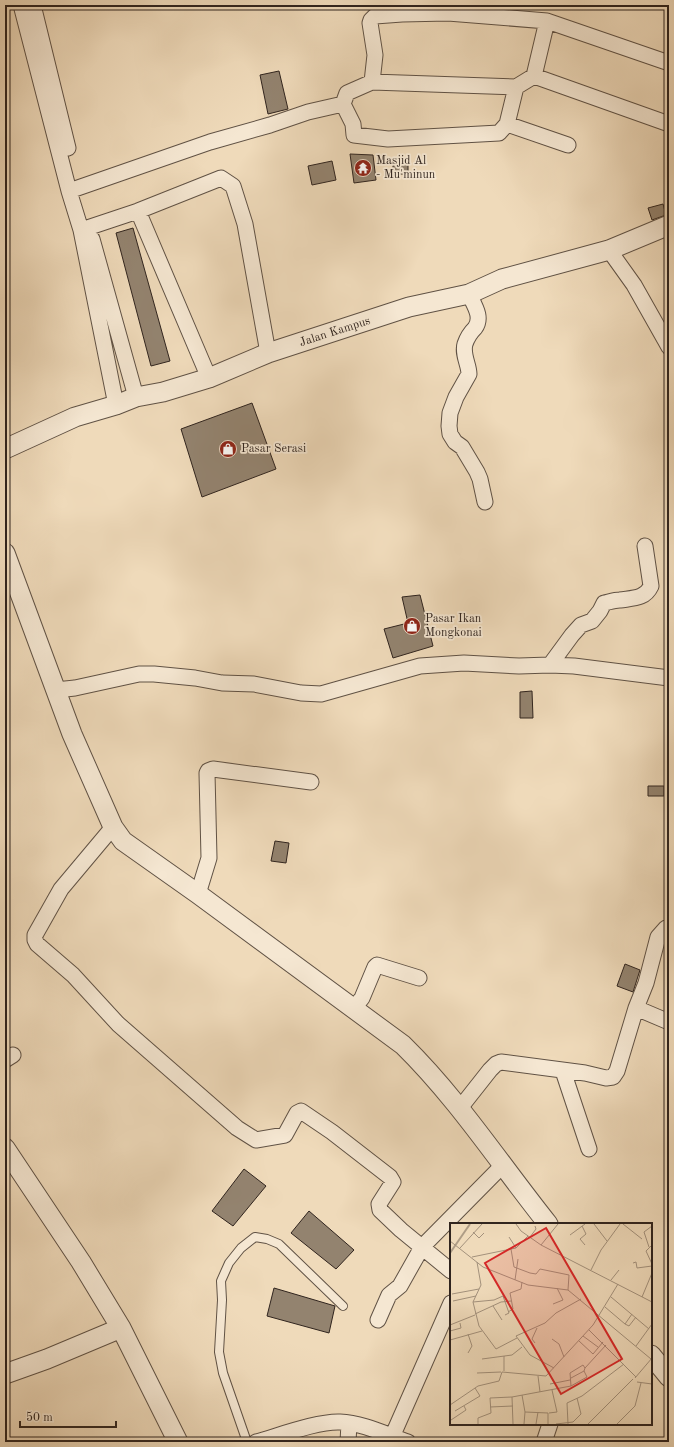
<svg xmlns="http://www.w3.org/2000/svg" width="674" height="1447" viewBox="0 0 674 1447" font-family="'Old Standard TT',serif">
<style>
.building{fill:#93836f;stroke:#30241e}
.lines{fill:none;stroke-linecap:round;stroke-linejoin:round}
.service-casing{stroke:#605245;stroke-width:10}
.minor-casing{stroke:#605245;stroke-width:17}
.tertiary-casing{stroke:#605245;stroke-width:21}
.service{stroke:#f5e7d2;stroke-width:8}
.minor{stroke:#f5e7d2;stroke-width:15}
.tertiary{stroke:#f5e7d2;stroke-width:19}
.labels{text-anchor:middle;dominant-baseline:central;stroke-width:3.5;stroke-linejoin:round;paint-order:stroke}
.poi-label{font-size:12px;fill:#30241e;stroke:#f5e7d2;text-anchor:start}
.street-label{font-size:12px;fill:#30241e;stroke:#f5e7d2}
.inset-river{fill:none;stroke:#ae9c85;stroke-width:2}
.inset-road{fill:none;stroke:#a3917c;stroke-width:1}
.view{fill:#d62828;fill-opacity:0.15;stroke:#d62828;stroke-width:2}
.inset-edge{fill:none;stroke:#30241e;stroke-width:2}
</style>
<rect width="100%" height="100%" fill="#efdaba"/>
<filter id="stains"><feTurbulence type="fractalNoise" baseFrequency=".005" numOctaves="4"/><feColorMatrix values="0 0 0 0 .2 0 0 0 0 .09 0 0 0 0 .02 0 0 0 .5 -.17"/></filter>
<radialGradient id="worn" r=".72"><stop offset=".6" stop-color="#630" stop-opacity="0"/><stop offset="1" stop-color="#630" stop-opacity=".3"/></radialGradient>
<path class="building" d="M279,71l9,38 -20,5 -8,-39z
M350,154l23,1 3,25 -22,3z
M393,159l15,1v14h-15z
M332,161l4,19 -24,5 -4,-19z
M663,204l3,11 -14,5 -4,-12z
M133,228l37,133 -19,5 -35,-133z
M252,403l24,66 -74,28 -21,-68z
M420,595l13,51 -40,12 -9,-29 24,-6 -6,-26z
M532,691l1,27h-13v-26z
M648,786h16v10h-16z
M275,841l14,2 -3,20 -15,-2z
M625,964l15,6 -7,22 -16,-6z
M244,1169l22,17 -33,40 -21,-15z
M309,1211l45,39 -18,19 -45,-36z
M274,1288l61,18 -6,27 -62,-17z"/>
<g class="lines">
<g class="service-casing">
<path id="service" d="M247,1442l-24,-69 -4,-21 3,-52 -1,-19 8,-18 12,-15 14,-11 12,2 12,5 64,62"/>
</g>
<g class="minor-casing">
<path id="minor" d="M21,5l48,186 12,39 35,175
M33,5l35,143
M534,76l135,48
M372,82l144,5
M343,104l4,-11 25,-11 3,-27 -5,-32 1,-3 4,-4 27,-2 46,-1 99,8
M507,124l61,21
M69,191l141,-49 60,-17 38,-13 35,-8 10,20 1,11 34,4 111,-6 8,-9 9,-37 18,-11 13,-55 122,42
M138,211l71,167
M81,230l57,-19 83,-33 12,8 12,38 23,129
M92,239l44,158
M609,250l25,35 35,62
M469,294c5,11 14,23 6,34 -4,4 -8,10 -10,16 -3,10 4,21 4,30l-13,23 -6,16 -1,13 1,8 5,8 7,5 15,25 3,7 5,23
M550,665l22,-30 9,-10 11,-4 8,-10 4,-8c5,-1 10,-3 16,-3 13,-2 25,-1 31,-14l-6,-40
M56,690l19,-2 64,-14h15l41,4 27,5 32,1 47,9 20,1 99,-28 44,-3 55,3 31,-1 24,1 95,12
M113,827l-52,62 -26,46v5l2,4 36,31 45,49 119,104 19,12 29,-5 12,-22 4,-2 31,21 58,45 3,5 -14,22 1,6 21,20 50,41
M198,894l11,-36 -2,-85 1,-2 5,-2 98,13
M354,1008l8,-10 13,-31 2,-2 42,13
M636,1008l33,14
M5,1060l8,-5
M563,1071l26,78
M460,1108l30,-38 6,-6 5,-2 84,11 21,5 7,-1 4,-6 19,-63 10,-25 12,-46 8,-9h3
M378,1320l11,-25 11,-9 22,-39 81,-82
M392,1437l59,-134
M256,1442c22,-6 62,-21 84,-20 23,1 47,13 68,20
M348,1442l1,-19
M544,1442l6,-18"/>
</g>
<g class="tertiary-casing">
<path id="tertiary" d="M5,449l70,-32 41,-12 20,-8 27,-5 46,-14 59,-25 141,-46 60,-13 33,-15 107,-29 60,-25
M5,553l67,181 41,93 10,14 75,53 205,151c55,54 97,119 145,179
M5,1148l76,114 40,66 57,114
M651,1355l18,22
M5,1374l42,-15 74,-31"/>
</g>
<use href="#service" class="service"/>
<use href="#minor" class="minor"/>
<use href="#tertiary" class="tertiary"/>
</g>
<defs>
<g id="temple-disc" transform="scale(0.9)"><circle r="9.5" fill="#8f2418" stroke="#f5e7d2"/><path d="M0-6L5-2H3V0L6.5 2.5H4V6H1.5V3h-3V6H-4V2.5H-6.5L-3 0V-2H-5Z" fill="#fff"/></g>
<g id="shop-disc" transform="scale(0.9)"><circle r="9.5" fill="#8f2418" stroke="#f5e7d2"/><path d="M-5-2.5h2.3a2.7 3.5 0 0 1 5.4 0H5L5.5 6h-11ZM-1.5-2.5h3a1.5 2.3 0 0 0-3 0Z" fill="#fff"/></g>
</defs>
<g fill-rule="evenodd">
<use href="#temple-disc" x="363" y="168"/>
<use href="#shop-disc" x="228" y="449"/>
<use href="#shop-disc" x="412" y="626"/>
</g>
<g class="labels">
<g class="poi-label">
<text x="376" y="161">Masjid Al<tspan x="376" dy="14">- Mu'minun</tspan></text>
<text x="241" y="449">Pasar Serasi</text>
<text x="425" y="619">Pasar Ikan<tspan x="425" dy="14">Mongkonai</tspan></text>
</g>
<g class="street-label">
<text transform="translate(335 332) rotate(-18)">Jalan Kampus</text>
</g>
</g>
<g transform="translate(450 1223)">
<rect width="202" height="202" fill="#efdaba"/>
<path class="inset-river" d="M0,30l20,-29"/>
<path class="inset-road" d="M66,1l5,7 20,14 111,57M144,1l13,17M173,1l19,15M132,3l4,8 -6,5 5,6M23,9l6,6 5,-5M120,12l15,-11M59,14l7,11M80,14l6,-8 -1,-3M0,18l33,26 45,18 40,5 83,69M91,22l17,-21M202,22l-6,6 6,13M199,24l-5,-15 8,-6M10,25l22,-24M61,26l3,18 16,6 6,1 4,-5 29,6 -1,15M22,34l44,-9 12,-12M27,39l4,23 -8,17 6,24 17,23 21,-11M183,40l3,-1 1,6 15,-2M141,47l10,-20 19,-26M65,57l3,-21M161,57l8,-10M2,71l27,-5M161,74l38,32M192,74l10,-24M3,78l23,-5M23,79l21,-2 9,-4 6,17 -4,2M103,81l10,-4 -6,-12M43,83l9,14M155,84l20,17 7,-10M58,89l5,-3 -3,-16 11,-4 1,-7M25,91l26,-12 10,-1M175,101l4,2 7,-9M0,102l25,-10M139,107l47,47M0,108l11,-3 -1,-5M133,113l15,11M102,116l7,5 5,13M0,117l32,-9M129,118l14,13 10,-12M85,120l-3,-4 5,-11M186,123l16,-22M18,130l4,-7 -4,-12M32,136l30,-4 10,-8M104,145l-24,-13 -14,-19 29,-13 11,-10 25,-14M54,148v-15M27,150l24,-1M88,153l2,16M121,155l13,-7M185,155l17,-20M187,159l15,2M100,161l20,-4M121,163l16,-9 -3,-6 1,-3M72,172l3,17 23,1v11M62,174l1,27M0,182l28,-19 21,-5 3,-9 44,4 47,-51 25,-41M40,184l23,-1M5,188l25,-15 -5,-8M99,190l8,-1 -5,-22M1,197l15,-10 -2,-4M28,201v-6l13,-5 -1,-15 22,-1 59,-11 -1,-13 13,-8 2,3 21,-23M74,201l1,-12M86,201l2,-12M106,201l17,-2 8,-8 -4,-16M118,201l-1,-21 15,-7 42,-32M138,201l45,-45M167,201l18,-18 6,-23"/>
<path class="view" d="M96,5l76,131 -61,35 -76,-131z"/>
<rect width="202" height="202" class="inset-edge"/>
</g>
<rect width="674" height="1447" fill="none" stroke="#efdaba" stroke-width="20"/>
<rect x="6" y="6" width="662" height="1435" fill="none" stroke="#30241e" stroke-width="2"/>
<rect x="10" y="10" width="654" height="1427" fill="none" stroke="#30241e"/>
<path d="M20 1421v6h96v-6" fill="none" stroke="#30241e" stroke-width="2"/>
<text x="26" y="1421" font-size="12" fill="#30241e" stroke="#f5e7d2" stroke-width="3" paint-order="stroke">50 m</text>
<rect width="100%" height="100%" filter="url(#stains)"/>
<rect width="100%" height="100%" fill="url(#worn)"/>
</svg>
